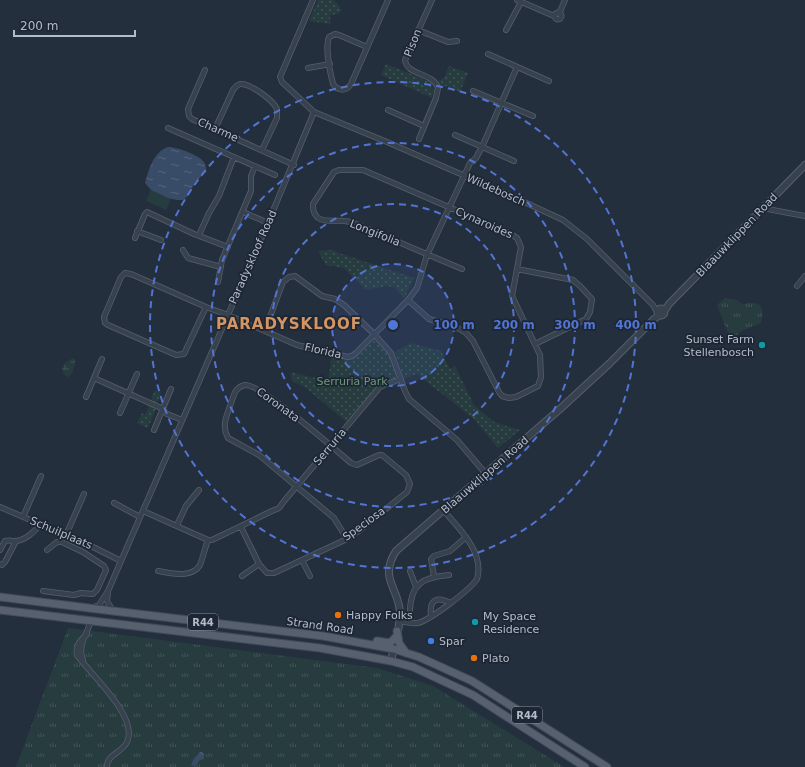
<svg xmlns="http://www.w3.org/2000/svg" width="805" height="767" viewBox="0 0 805 767" font-family="'DejaVu Sans',sans-serif">
<style>
.grass{fill:url(#grass-tufts)}
.wetland{fill:url(#wetland-marsh)}
.park{fill:url(#park-dots)}
.garden{fill:#263c3f}
.water{fill:url(#water-ripples)}
.lines{fill:none;stroke-linecap:round;stroke-linejoin:round}
.minor-casing{stroke:#565f6c;stroke-width:6}
.tertiary-casing{stroke:#565f6c;stroke-width:8}
.primary-casing{stroke:#414a57;stroke-width:9}
.minor{stroke:#38414e;stroke-width:4.5}
.tertiary{stroke:#38414e;stroke-width:6}
.primary{stroke:#56606e;stroke-width:7}
.ring{fill:none;stroke:#5274d3;stroke-width:2;stroke-dasharray:7 5}
.culture-dot{fill:#0f9aa8;stroke:#1d2633;stroke-width:1.5}
.food-dot{fill:#e8710a;stroke:#1d2633;stroke-width:1.5}
.shop-dot{fill:#3f7fe0;stroke:#1d2633;stroke-width:1.5}
.labels{text-anchor:middle;dominant-baseline:central;stroke-width:3.5;stroke-linejoin:round;paint-order:stroke}
.shield{fill:#1d2633;stroke:#878f9c;stroke-width:1}
.shield-label{font-size:10px;font-weight:bold;fill:#b4bcc9}
.street-label{font-size:11px;fill:#b4bcc9;stroke:#1d2633}
.poi-label{font-size:11px;fill:#b4bcc9;stroke:#1d2633;text-anchor:start}
.park-label{font-size:11px;fill:#6b9a76;stroke:#1d2633}
.district-label{font-size:15px;font-weight:bold;letter-spacing:1px;fill:#d59563;stroke:#1d2633}
.centre{fill:#5274d3;stroke:#1d2633;stroke-width:2}
.ring-label{font-size:12px;text-anchor:middle;font-weight:bold;fill:#5274d3;stroke:#1d2633;stroke-width:3.5;stroke-linejoin:round;paint-order:stroke}
</style>
<defs>
<pattern id="grass-tufts" width="24" height="20" patternUnits="userSpaceOnUse"><rect width="24" height="20" fill="#263c3f"/><path d="M3 7l-1-3M5 7V3M7 7l1-3M15 17l-1-3M17 17v-4M19 17l1-3" fill="none" stroke="#435659"/></pattern>
<pattern id="wetland-marsh" width="20" height="14" patternUnits="userSpaceOnUse"><rect width="20" height="14" fill="#263c3f"/><path d="M1 5h8M5 5V1M11 12h8M15 12V8" fill="none" stroke="#435659"/></pattern>
<pattern id="park-dots" width="8" height="8" patternUnits="userSpaceOnUse"><rect width="8" height="8" fill="#263c3f"/><path d="M2 2h.1M6 6h.1" fill="none" stroke="#435659" stroke-width="1.8" stroke-linecap="round"/></pattern>
<pattern id="water-ripples" width="26" height="14" patternUnits="userSpaceOnUse"><rect width="26" height="14" fill="#394c67"/><path d="M2 4q2-2 4 0t4 0M15 11q2-2 4 0t4 0" fill="none" stroke="#53647b"/></pattern>
</defs>
<rect width="100%" height="100%" fill="#242f3e"/>
<path class="grass" d="M725,298l12,2 5,4c4,0 6,-1 10,-1 13,0 11,12 9,20l-18,7 -11,9 -2,-1 -13,-33z
M68,628l309,40 56,18 131,81h-548z"/>
<path class="wetland" d="M73,358l2,2c0,6 -2,14 -7,17l-4,-2 -2,-7 3,-5z"/>
<path class="park" d="M318,0h16l8,10 -4,4 -8,1 1,9 -22,-3z
M386,64l44,18 4,9 -2,7 -51,-23z
M449,66l19,7 -8,19 -13,-6 -9,2 -2,-6 8,-4z
M333,250l6,3 75,25 -10,21 -10,-12 -7,-1 -21,4 -22,-22 -18,-3 -8,-14z
M374,334l17,19 10,26 -17,6 -35,39 -43,-36 -15,-8v-8l37,9 4,-28 20,3z
M411,343l30,8 9,18 5,-3 19,39 20,17 26,8 -22,18 -24,-29 -57,-45 -13,5 -9,-27z
M155,390l6,3 -4,11 -7,-3z
M149,406l7,3 -8,19 -11,-5 5,-10 3,2z"/>
<path class="garden" d="M151,190l20,9 -5,11 -20,-9z"/>
<path class="water" d="M168,147c8,0 28,7 34,13 4,4 4,7 4,12l-11,10 -6,13 -6,5h-6l-9,-2 -17,-8 -6,-7c4,-13 8,-31 23,-36z
M200,752h2l2,2v5l-4,1 -4,5 -5,1 2,-6z"/>
<g class="lines">
<g class="minor-casing">
<path id="minor" d="M313,0l-33,77 2,5 32,30 73,30 122,53 54,25 24,19 66,66 4,7
M517,0l37,16
M554.5 16a3.5 3.5 0 1 1 7 0a3.5 3.5 0 1 1-7 0Z
M559,14l6,-14
M418,30l30,12 9,-1
M506,30l15,-28
M367,47l-28,-12 -4,-1 -6,3c-4,10 1,35 4,47 5,7 13,8 18,0l37,-84
M488,54l61,27
M308,68l22,-4
M205,70l-17,39 1,7 3,3 102,46
M473,91l60,25
M388,110l36,16
M168,128l107,47
M215,129l18,-39c2,-3 4,-5 7,-6 10,-1 33,16 37,25v9l-15,32
M455,135l59,26
M419,139l17,-41 2,-10c-5,-16 -31,-12 -33,-28l27,-60
M762,208l43,8
M243,212l25,11
M137,231l24,9
M199,235l10,-22 10,-17 15,-39
M135,238l10,-24 2,-2 47,22 34,13
M183,250l5,8 33,9
M517,269l56,11 7,6 12,13 -2,13 -4,7 -51,25
M125,273l6,1 75,33 -22,47 -8,1 -68,-30 -3,-2 -1,-6 17,-40z
M218,282l4,-22 29,-69v-15l4,-10
M797,286l8,-10
M408,300l21,19 27,8 10,6 7,8 26,51 3,4 7,2 7,-1 22,-11 3,-9 -1,-22 -28,-59 9,-49 -4,-9 -6,-4 -148,-64h-24l-5,2 -21,32c-1,21 18,16 31,17 4,0 8,1 12,3l106,45
M206,307l22,8 69,30 51,12 4,-1 4,-3 52,-53 9,-12 10,-33 37,-79 6,-13 6,-5 6,-11 35,-80
M265,330l18,-48 6,-5 6,-1 27,20 13,3 9,6 30,29 17,19 14,38 4,8 48,41 29,34
M94,378l67,30 6,6 15,6
M86,397l16,-38
M120,413l17,-39
M154,430l17,-41
M114,503l26,14
M0,507l91,39 30,15
M143,511l65,29h4l60,-29 7,-3 6,-8 94,-112 5,-3 17,-6
M23,517l18,-41
M177,525l9,-19 13,-16
M241,527l18,37 8,9h7l73,-34 13,-9 47,-38 3,-8 -4,-9 -24,-20h-3l-22,10 -6,-2c-15,-13 -91,-80 -106,-78 -10,2 -11,10 -14,18 -4,13 -10,22 -3,35l31,17 75,63 13,21
M66,535l18,-41
M0,550l5,-9c4,-1 5,0 10,0 9,0 20,-9 25,-17
M302,560l8,16
M0,564l2,1 3,-3 11,-21
M158,571c12,2 34,8 42,-6 3,-8 5,-17 8,-25
M410,571l6,16
M242,576l17,-12
M434,576l-3,-17 3,-3 16,-5 16,-14
M43,591l31,4 7,-2 12,1 4,-4 9,-20 -2,-4 -21,-14 -21,-10h-5l-10,8
M108,592l-1,9 6,10
M91,608l8,-3 9,-14 160,-368 46,-111
M410,610c1,-27 14,-33 39,-35
M431,616c-2,-15 5,-21 19,-13
M399,621c6,1 13,3 19,2 12,-3 52,-33 59,-44 8,-26 -18,-51 -34,-69
M87,634c-7,7 -12,11 -10,21 14,20 62,62 50,87 -4,10 -21,13 -20,25
M83,660c-6,-14 4,-26 8,-39"/>
</g>
<g class="tertiary-casing">
<path id="tertiary" d="M657.5 312a3.5 3.5 0 1 1 7 0a3.5 3.5 0 1 1-7 0Z
M664,312l5,-8 136,-139
M391,661c3,-14 9,-33 9,-47 0,-25 -22,-35 -4,-63l164,-142 50,-46 44,-44 6,-4"/>
</g>
<g class="primary-casing">
<path id="primary" d="M0,597l113,14 210,25 71,13 25,8 53,24 135,86
M0,610l320,38 71,13 22,6 60,28 112,72
M397,631l2,12 7,10
M377,641l13,2 6,-6"/>
</g>
<use href="#minor" class="minor"/>
<use href="#tertiary" class="tertiary"/>
<use href="#primary" class="primary"/>
</g>
<circle cx="393" cy="325" r="61" fill="#5274d3" fill-opacity=".12"/>
<g class="ring">
<circle cx="393" cy="325" r="61"/>
<circle cx="393" cy="325" r="121"/>
<circle cx="393" cy="325" r="182"/>
<circle cx="393" cy="325" r="243"/>
</g>
<g class="culture-dot">
<circle cx="762" cy="345" r="4"/>
<circle cx="475" cy="622" r="4"/>
</g>
<g class="food-dot">
<circle cx="338" cy="615" r="4"/>
<circle cx="474" cy="658" r="4"/>
</g>
<circle class="shop-dot" cx="431" cy="641" r="4"/>
<g class="labels">
<g class="shield">
<rect x="188" y="614" width="30" height="16" rx="3"/>
<rect x="512" y="707" width="30" height="16" rx="3"/>
</g>
<g class="shield-label">
<text x="203" y="622">R44</text>
<text x="527" y="715">R44</text>
</g>
<g class="street-label">
<text transform="translate(413 43) rotate(-68)">Pison</text>
<text transform="translate(218 130) rotate(24)">Charme</text>
<text transform="translate(496 190) rotate(24)">Wildebosch</text>
<text transform="translate(484 223) rotate(24)">Cynaroides</text>
<text transform="translate(375 233) rotate(22)">Longifolia</text>
<text transform="translate(737 235) rotate(-46)">Blaauwklippen Road</text>
<text transform="translate(253 257) rotate(-66)">Paradyskloof Road</text>
<text transform="translate(323 351) rotate(13)">Florida</text>
<text transform="translate(278 405) rotate(36)">Coronata</text>
<text transform="translate(330 447) rotate(-50)">Serruria</text>
<text transform="translate(485 475) rotate(-41)">Blaauwklippen Road</text>
<text transform="translate(364 524) rotate(-36)">Speciosa</text>
<text transform="translate(61 533) rotate(23)">Schuilplaats</text>
<text transform="translate(320 626) rotate(8)">Strand Road</text>
</g>
<g class="poi-label">
<text x="754" y="339" text-anchor="end">Sunset Farm<tspan x="754" dy="13">Stellenbosch</tspan></text>
<text x="346" y="615">Happy Folks</text>
<text x="483" y="616">My Space<tspan x="483" dy="13">Residence</tspan></text>
<text x="439" y="641">Spar</text>
<text x="482" y="658">Plato</text>
</g>
<g class="park-label">
<text x="352" y="381">Serruria Park</text>
</g>
<g class="district-label">
<text x="289" y="324">PARADYSKLOOF</text>
</g>
</g>
<circle cx="393" cy="325" r="6" class="centre"/>
<g class="ring-label">
<text x="454" y="329">100 m</text>
<text x="514" y="329">200 m</text>
<text x="575" y="329">300 m</text>
<text x="636" y="329">400 m</text>
</g>
<path d="M14 30v6h121v-6" fill="none" stroke="#b4bcc9" stroke-width="2"/>
<text x="20" y="30" font-size="12" fill="#b4bcc9" stroke="#1d2633" stroke-width="3" paint-order="stroke">200 m</text>
</svg>
